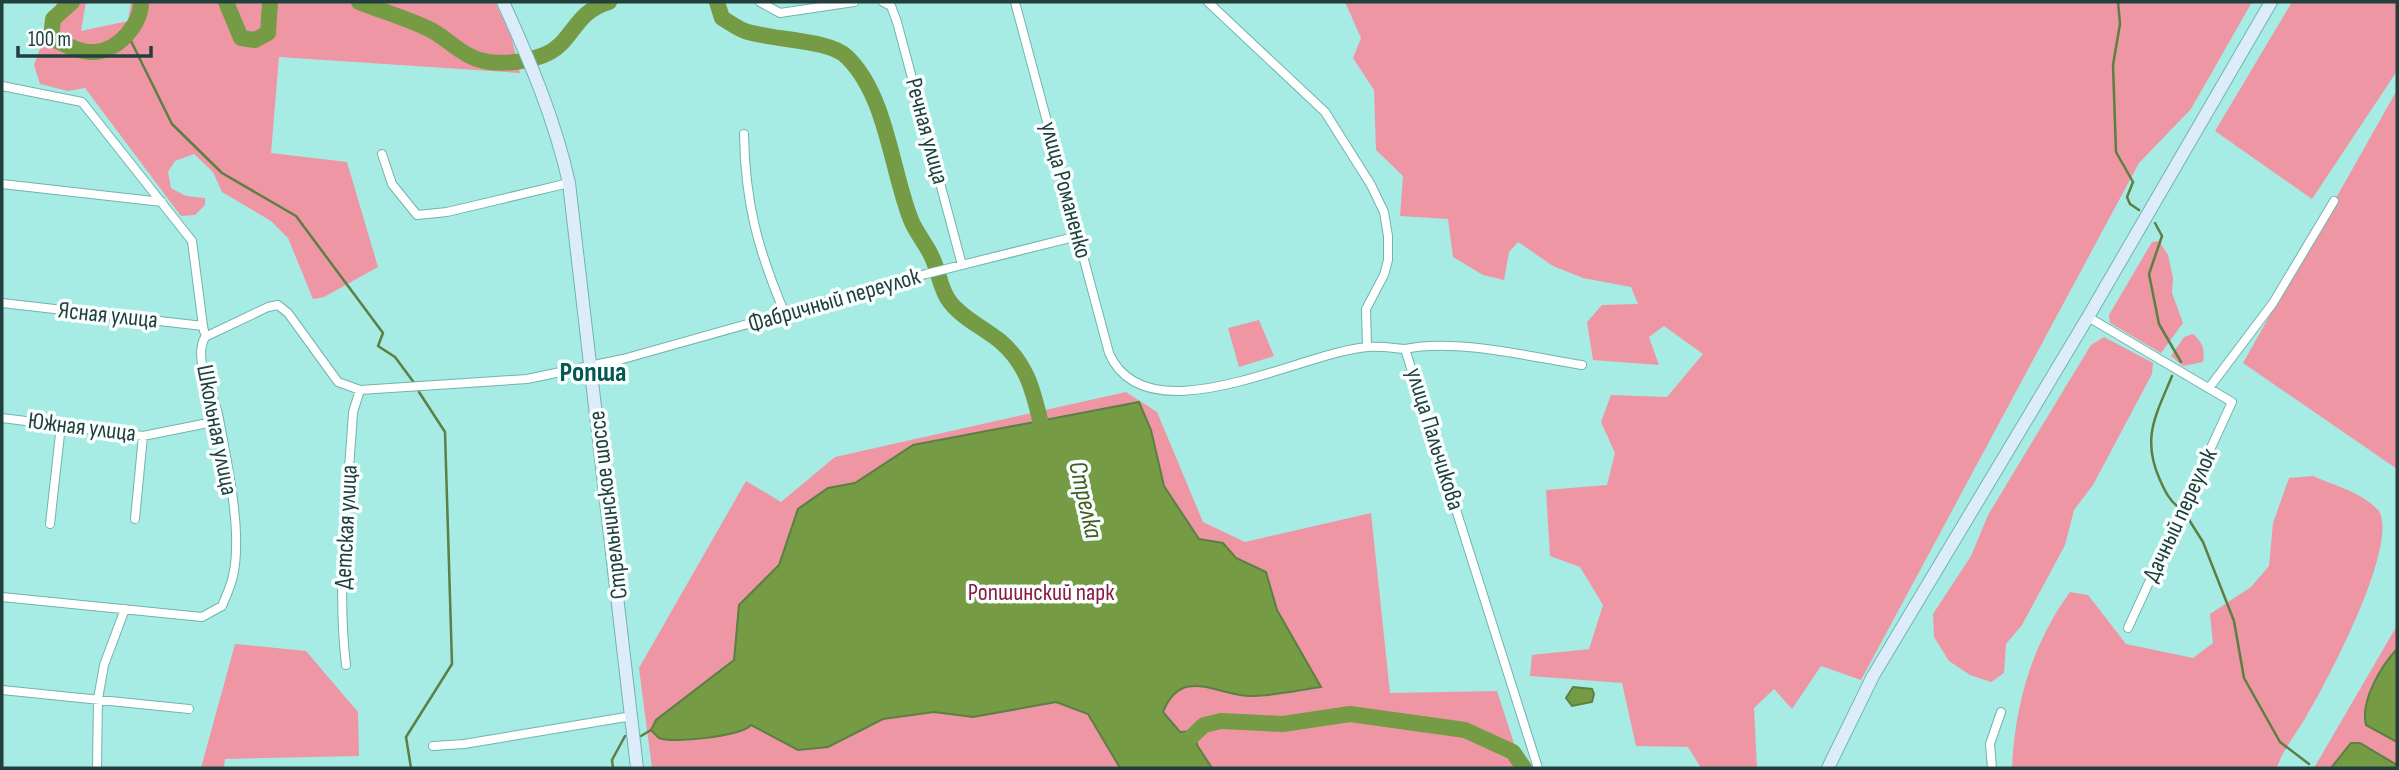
<svg xmlns="http://www.w3.org/2000/svg" width="2399" height="770" viewBox="0 0 2399 770" font-family="'Sofia Sans Condensed',sans-serif">
<style>
.green{fill:#ef96a5}
.water{fill:#759b45;stroke:#5c7f42;stroke-width:2}
.lines{fill:none;stroke-linecap:round;stroke-linejoin:round}
.stream{stroke:#5c7f42;stroke-width:2.5}
.river{stroke:#759b45;stroke-width:16}
.street-casing{stroke:#71b4ae;stroke-width:10}
.secondary-casing{stroke:#71b4ae;stroke-width:14}
.street{stroke:#fff;stroke-width:8}
.secondary{stroke:#ddecfb;stroke-width:12}
.labels{text-anchor:middle;dominant-baseline:central;stroke-width:7;stroke-linejoin:round;paint-order:stroke}
.street-label{font-size:24px;fill:#233f3c;stroke:#f8fffe}
.park-label{font-size:24px;fill:#8d183d;stroke:#f8fffe}
.water-label{font-size:26px;font-style:italic;fill:#425b1f;stroke:#f8fffe}
.quarter-label{font-size:28px;font-weight:bold;fill:#055551;stroke:#f8fffe}
</style>
<rect width="100%" height="100%" fill="#a7ebe5"/>
<path class="green" d="M57,2h29l-5,29 47,-10 3,-19h364l17,37 8,34 -241,-16 -8,96 76,9 31,105 -54,30 -11,2 -25,-61 -17,-17 -49,-29 -9,-20 -19,-18 -19,7 -7,11 3,16 15,8 19,2v7l-10,10 -14,1 -96,-128 -17,3 -28,-7 -6,-19z
M1345,2h907l-61,107 -52,54 -278,517 -40,-14 -29,43 -18,-20 -20,19 3,60h-56l-13,-21 -52,-1 -14,-63 -92,-7 2,-21 57,-6 14,-44 -23,-38 -30,-11 -4,-66 61,-5 8,-32 -14,-31 10,-27 56,2 36,-43 -39,-28 -15,11 10,28 -66,-5 -6,-38 15,-17 36,-1 -7,-17 -48,-9 -30,-12 -35,-24 -9,10 -5,28 -21,-5 -30,-18 -5,-38 -48,-3 3,-40 -27,-26 -2,-60 -21,-32 8,-20z
M2292,2h105v69l-85,128 -97,-68z
M2397,90v379l-154,-106z
M2159,241l9,14 5,23 -1,15 11,30 -22,30 -51,-30 -1,-8 43,-73z
M1259,320l15,36 -35,11 -11,-39z
M2193,334c10,9 12,15 10,28l-20,4 -12,-10 13,-19z
M2104,337l49,26 -1,11 -59,111 -19,25 -9,35 -43,80 -16,19 -2,29 -13,9 -21,-7 -21,-14 -15,-24 -1,-23 38,-58 17,-41 92,-152 11,-18z
M1126,392l31,20 46,110 42,20 126,-29 19,180 107,-2 25,77h-870l-13,-100 107,-187 35,21 54,-45z
M2313,476c22,10 49,16 66,35 20,35 -52,171 -73,206 -9,16 -24,33 -29,51h-265c3,-64 20,-124 58,-176l18,3 38,49 67,14 20,-15 -3,-29 41,-27 18,-21 4,-43 16,-45z
M2397,624v144h-83l81,-139z
M235,644l71,7 52,61 1,44 -134,3 -1,9h-23z"/>
<path class="water" d="M1139,402l12,28 13,56 35,53 24,4 13,15 30,14 11,38 44,77c-22,3 -47,9 -70,9 -34,0 -69,-31 -88,16l17,20 16,-1 1,14 15,23h-92l-32,-54 -32,-12 -83,15 -39,-5 -51,7 -55,28 -30,3 -47,-25c-10,11 -78,19 -92,13 -2,-1 -6,-6 -8,-8l5,-10 78,-60 5,-55 40,-40 19,-56 30,-21 27,-5 58,-38z
M2397,649v93l-31,-17c-6,-24 15,-59 31,-76z
M1573,687l19,2 2,5 -2,8 -20,4 -6,-8z
M2351,743h9l37,22v3h-66z"/>
<g class="lines">
<path class="stream" d="M2118,2l2,22 -7,41 3,87 17,30 -6,15 3,7 9,6
M128,35l44,89 50,49 74,43 87,117 -5,13 17,11 20,27
M2155,223l7,13 -13,38 10,50 22,38
M2172,376c-16,39 -31,62 -12,104 5,11 9,20 18,27
M2186,515l17,27 31,79 10,57 36,64 29,22
M641,736l10,-6
M411,768l-5,-31 46,-73 -7,-232 -26,-40
M613,768l-1,-8 13,-24"/>
<path class="river" d="M72,2l-19,17 -2,19c13,6 29,15 44,14 24,-2 46,-28 46,-50
M226,2l15,36 14,2 13,-7 2,-31
M359,2c23,9 47,16 70,27 15,7 26,20 41,27 20,11 53,7 74,-1 29,-11 29,-43 65,-53
M717,2l5,16c7,4 15,10 23,13 24,9 84,8 102,26 40,39 44,113 64,163 6,15 18,27 23,42 5,12 7,29 16,40 12,16 34,26 50,39 32,27 35,61 45,99
M1183,745l21,-20 17,-4 62,3 67,-10 115,16 48,22 11,16"/>
<g class="street-casing">
<path id="street" d="M760,2l20,11 74,-11
M883,2l8,4 6,16 65,243
M1015,2l94,351c37,87 195,-2 259,-6 12,-1 25,1 37,2l133,419
M1208,2l117,110 46,73 13,27 4,24v24l-4,15 -18,34 1,38
M2,86l80,16 110,139 11,85
M744,134c1,69 14,116 41,180
M382,154l10,30 25,31 30,-3 122,-29
M2,184l160,18
M2,303l201,23 1,5
M2088,317l144,85 -104,226
M1405,349c50,-11 126,8 177,16
M2209,388l64,-85 61,-102
M2,418l141,18 60,-12
M135,519l8,-83
M50,524l11,-99
M2,597l200,20 20,-11c4,-10 9,-20 11,-30 10,-44 -6,-113 -14,-157 -4,-25 -27,-58 -14,-82l63,-30 10,-2 10,8 50,69 22,8 167,-11 96,-20 303,-85 152,-38
M346,665c-10,-84 2,-169 7,-253l7,-22
M2,690l187,19
M433,746l31,-2 168,-28
M97,768l1,-69 6,-34 21,-56
M1992,768l-2,-24 11,-32"/>
</g>
<g class="secondary-casing">
<path id="secondary" d="M503,2c27,59 52,118 66,181l68,585
M1828,768l45,-92 215,-359 183,-315"/>
</g>
<use href="#street" class="street"/>
<use href="#secondary" class="secondary"/>
</g>
<g class="labels">
<g class="street-label">
<text transform="translate(927 131) rotate(75)">Речная улица</text>
<text transform="translate(1066 190) rotate(75)">улица Романенко</text>
<text transform="translate(834 300) rotate(-16)">Фабричный переулок</text>
<text transform="translate(108 315) rotate(6)">Ясная улица</text>
<text transform="translate(82 427) rotate(7)">Южная улица</text>
<text transform="translate(217 430) rotate(79)">Школьная улица</text>
<text transform="translate(1435 439) rotate(73)">улица Пальчикова</text>
<text transform="translate(608 505) rotate(-97)">Стрельнинское шоссе</text>
<text transform="translate(2180 515) rotate(-65)">Дачный переулок</text>
<text transform="translate(346 527) rotate(-87)">Детская улица</text>
</g>
<g class="park-label">
<text x="1041" y="592">Ропшинский парк</text>
</g>
<g class="water-label">
<text transform="translate(1085 500) rotate(77)">Стрелка</text>
</g>
<g class="quarter-label">
<text x="593" y="372">Ропша</text>
</g>
</g>
<rect width="2399" height="770" fill="none" stroke="#233f3c" stroke-width="7"/>
<path d="M18 46v10h133v-10" fill="none" stroke="#233f3c" stroke-width="3.5"/>
<text x="28" y="46" font-size="21" fill="#233f3c" stroke="#f8fffe" stroke-width="5" paint-order="stroke">100 m</text>
</svg>
